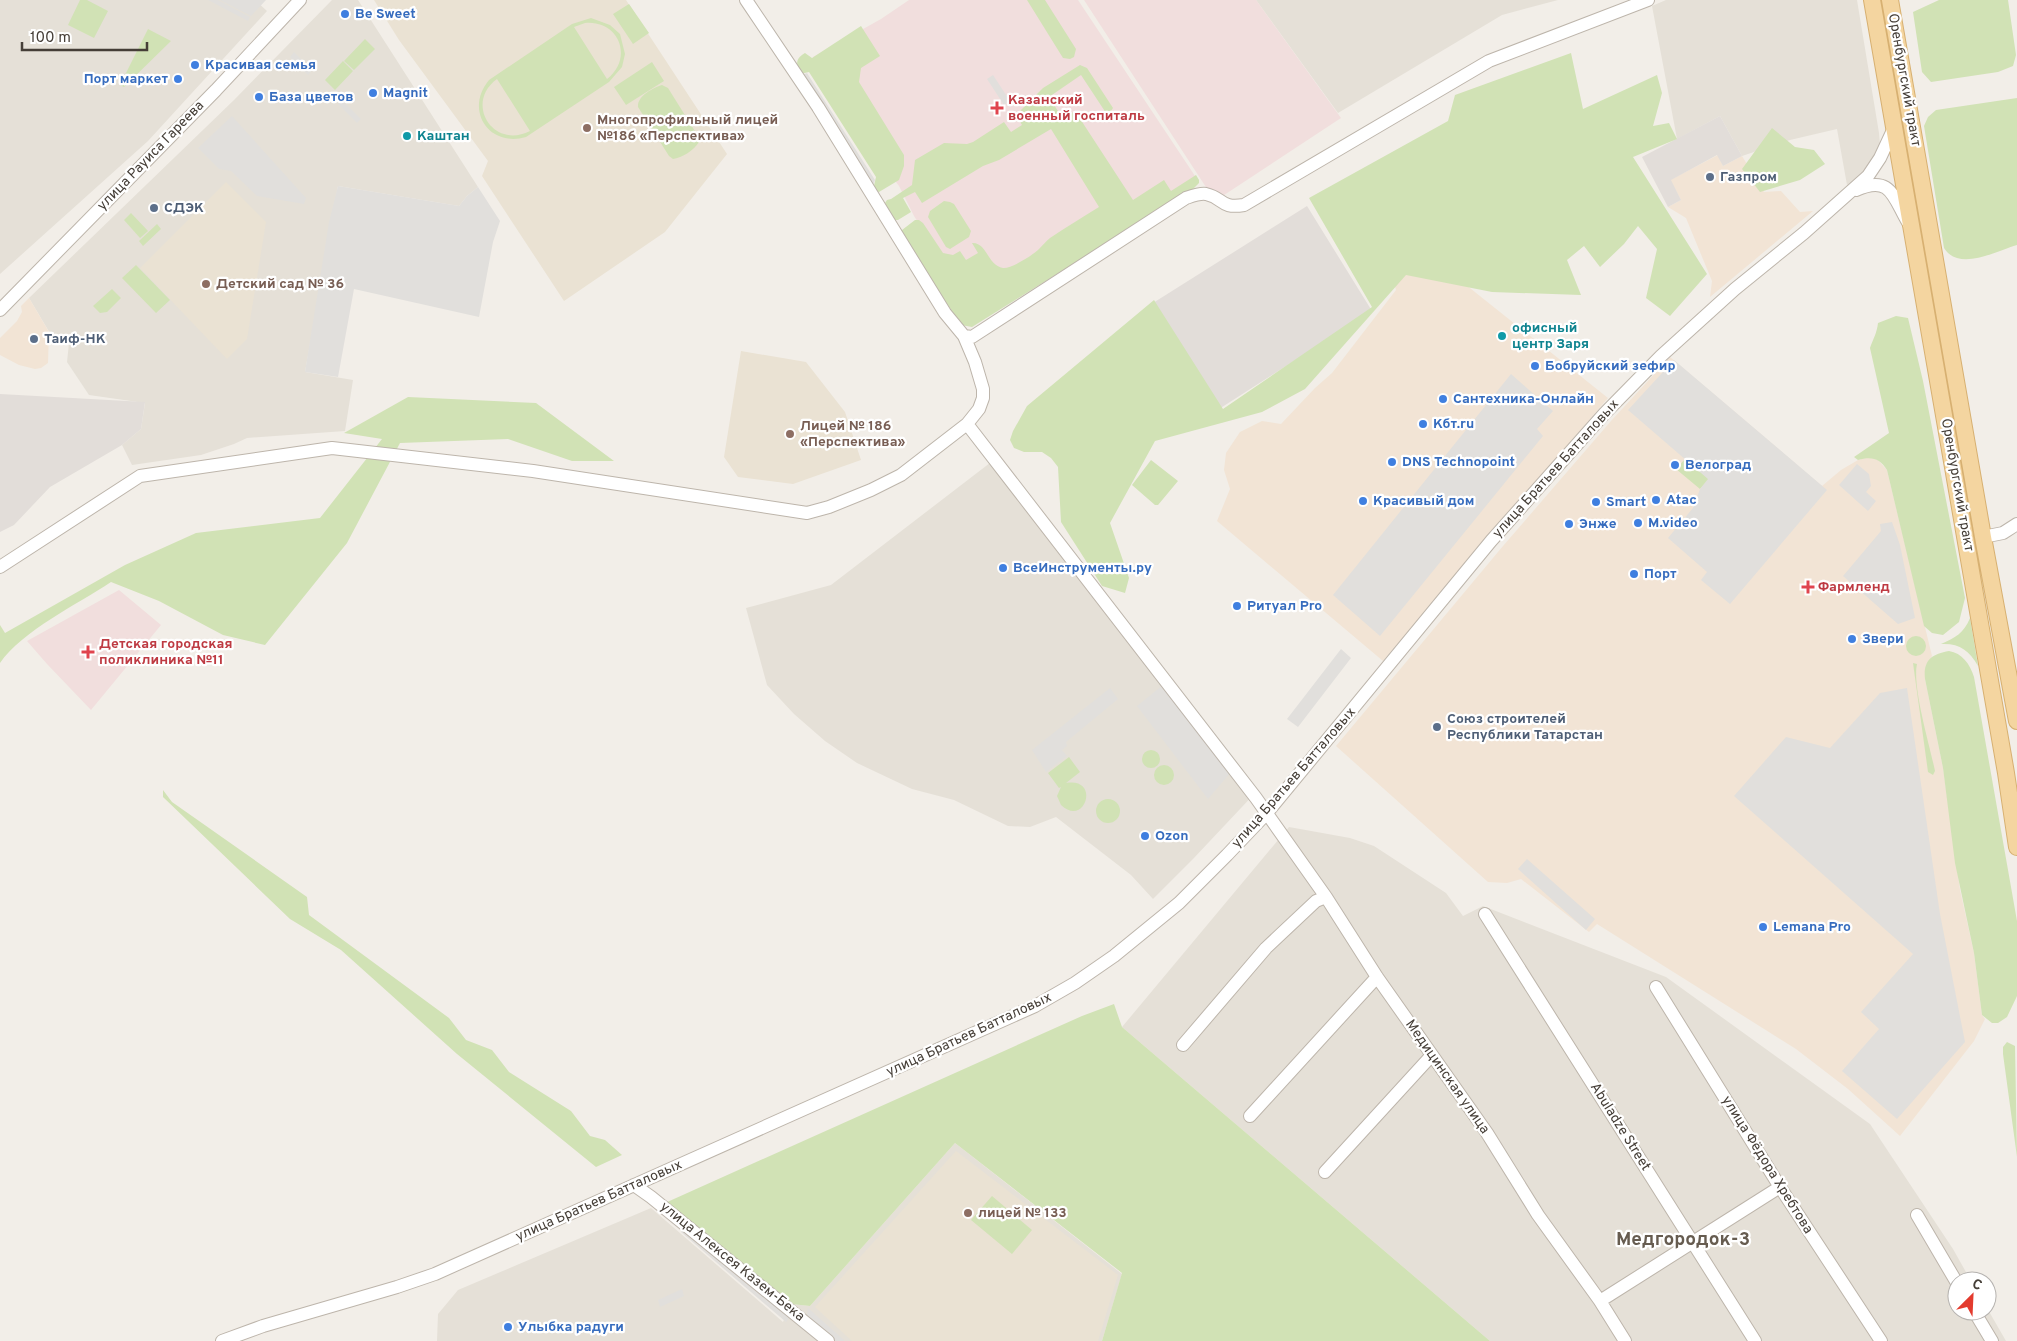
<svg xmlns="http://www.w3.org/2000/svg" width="2017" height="1341" viewBox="0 0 2017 1341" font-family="Overpass,sans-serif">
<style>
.residential{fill:#e5e0d7}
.commercial{fill:#f2e4d5}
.industrial{fill:#e2ddd9}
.education{fill:#eae2d3}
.medical{fill:#f1dedd}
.green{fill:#d1e2b5;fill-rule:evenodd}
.parking{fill:#e1dfdc}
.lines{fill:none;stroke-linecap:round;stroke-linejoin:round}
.minor-casing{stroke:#bdb5ab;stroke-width:14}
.major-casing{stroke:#d7b071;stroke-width:18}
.minor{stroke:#fff;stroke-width:12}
.major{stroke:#f4d5a0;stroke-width:16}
.shop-dot{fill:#3f7fe0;stroke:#fff;stroke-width:2}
.health-dot{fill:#e0444e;stroke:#fff;stroke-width:2}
.education-dot{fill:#8d6e63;stroke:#fff;stroke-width:2}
.culture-dot{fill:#0f9aa8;stroke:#fff;stroke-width:2}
.service-dot{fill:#5c6f8a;stroke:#fff;stroke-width:2}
.labels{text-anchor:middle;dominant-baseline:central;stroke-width:4.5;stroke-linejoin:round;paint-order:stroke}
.shop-label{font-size:14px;font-weight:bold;fill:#366cbe;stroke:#fff;text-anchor:start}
.street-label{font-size:14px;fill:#453e37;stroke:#fff}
.health-label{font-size:14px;font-weight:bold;fill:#be3a42;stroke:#fff;text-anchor:start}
.education-label{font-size:14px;font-weight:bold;fill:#785e54;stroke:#fff;text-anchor:start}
.culture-label{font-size:14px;font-weight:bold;fill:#0d838f;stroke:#fff;text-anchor:start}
.service-label{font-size:14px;font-weight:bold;fill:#4e5e75;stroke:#fff;text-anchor:start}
.district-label{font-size:19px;font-weight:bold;fill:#665c50;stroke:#fff}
</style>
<rect width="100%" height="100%" fill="#f2eee8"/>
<path class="residential" d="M0,0h255l12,11 -119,130 -148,133z
M332,0h26l120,187 -11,9 -8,10 -121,-20 -33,186 48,8 -8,51 -98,7 -13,6 -33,11 -69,10 -10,-20 19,-16 4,-26 -56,-8 -22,-33 2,-19 -15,-3 -25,-42 205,-198z
M1256,0h302l-56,15 -164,98z
M1666,0h191l22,133 1,12 -4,14 -18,19 -11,7 -10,-56 -47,11 -48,16 -22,-40 -43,23 -25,-133z
M999,456l258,335 -64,68 -40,40 -22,-24 -75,-58 -26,10 -22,-1 -54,-26 -42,-11 -55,-26 -32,-22 -31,-27 -27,-29 -21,-77 85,-23z
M1289,827l61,11 24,8 72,47 17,23 20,-10 183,71 204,147 83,125 18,32h-14v30h30v-3l19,33h-516l-368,-314z
M955,1143l167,131 -20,67h-665l1,-27 20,-24 193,-82 132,114 8,-18 19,2z"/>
<path class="commercial" d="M1718,155l5,11 19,-10 22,36 17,-1 19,21 13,-1 -103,86 2,-16 -26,-63 -18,-11 13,-7 -11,-20z
M1421,249l187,149 -225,263 -166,-140 13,-32 -6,-19 2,-17 14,-21 22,-11 19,3 34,-36 17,-15 64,-83 -3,-10z
M29,298l20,34 -1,31 -7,5 -6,1 -16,-4 -19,-10v-17l17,-17 5,-9 -1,-6z
M1670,357l152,129 19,-16 17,-10 11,-3 9,3 9,10 45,186 -6,9 -1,14 18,89 17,122 14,63 8,62 3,4 -11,22 -74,95 -52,-47 -52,-40 -199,-125 -8,8 -68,-53 -14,4 -19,-1 -152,-136 167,-200 108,-125z"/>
<path class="industrial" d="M1720,116l22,40 -19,10 -6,-11 -46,25 10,20 -13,7 -26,-50z
M1307,206l65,105 -153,98 -66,-106z
M0,394l145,8 -4,27 -19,16 -72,42 -36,38 -14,7z"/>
<path class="education" d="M374,0h252l101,154 -62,78 -101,69 -82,-125 6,-15 -89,-121z
M226,182l40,40 -19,117 -20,20 -87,-91z
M741,351l65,11 39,50 16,48 -68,24 -55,-7 -14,-20z
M956,1151l162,124 -20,66h-246l-37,-34z"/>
<path class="medical" d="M909,0h169l119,179 -226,125 -57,-88 -15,-30 -21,-28 -65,-101 68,-38z
M1084,0h172l85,118 -126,83z
M119,590l42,35 -70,85 -44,-46 -20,-23z"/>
<path class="green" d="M80,0h7l21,11 -14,27 -26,-13z
M1027,0h18l31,49 -2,8 -4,2 -7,-1z
M1939,0h69l8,55 -3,11 -15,6 -67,10 -9,-10 -9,-60z
M629,4l20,29 -16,11 -20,-30z
M591,18l19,7 10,9 5,20 -3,13 -13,15 -83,55c-37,11 -62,-27 -37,-57l83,-56zM585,23c34,-3 49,35 22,56l-33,-52zM497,79l33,52c-37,19 -66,-28 -33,-52z
M861,26l19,30 -19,12 -2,14 45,73v11l-5,14 -20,12 -6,-2 3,-13 -67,-105 -9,2c-4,-10 -5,-15 5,-21l7,5z
M148,29l23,12 -47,46 -4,-2z
M365,39l10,10 -21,21 -10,-9z
M1571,53l12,56 74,-34 5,18 -9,33 16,-3 8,16 -44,18 74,117 -37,42 -24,-18 11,-49 -19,-23 -14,18 -24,23 -16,-21 -17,14 14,35 -89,-3 -86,-17 -101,114 -43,23 -107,29 -45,82 19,55 -4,15 -23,-7 -41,-64 -3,-55 -7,-9 -9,-6h-18l-10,-4 -4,-8 3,-9 14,-25 127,-106 69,109 149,-102 -63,-109 139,-77 7,-26z
M343,61l10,10 -18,19 -10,-10z
M652,62l12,19 -38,24 -12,-18z
M1080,65l7,3 26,40 -5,8 -27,-41 -32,22 14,22 12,-8 58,89 31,-20 7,11 25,-16 3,5v3l-6,6 -221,138 -11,-2 -59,-90v-5l13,-10h4l4,3 20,30 10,2 7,-4 6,9 12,-7 -6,-10c15,-1 15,22 31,25 8,1 30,-13 36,-19 4,-4 7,-8 11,-11 16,-11 33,-21 49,-31l-48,-78 -52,31 -16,6 -61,37 -7,-11 -12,6 8,14 -13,8h-4l-9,-17 2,-3 4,-1 21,-14 3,-25 29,-17 23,1 6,-2 31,-20 7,10 11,-7 -6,-10 27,-27z
M662,85l6,3 30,48 1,6c-5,8 -17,16 -26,17l-4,-3 -31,-49c-1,-11 15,-19 24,-22z
M2017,98v147c-21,6 -58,27 -73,3l-20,-122 4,-9 8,-7z
M1772,128l23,19 19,3 11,14 -25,16 -40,12 -18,-23z
M944,201l6,1 4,2 17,27 -2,6 -19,12 -4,-2 -18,-30 2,-6z
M131,213l17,18 -8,7 -16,-18z
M157,224l4,5 -18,17 -4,-5z
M136,265l34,35 -14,13 -34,-35z
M112,289l9,9 -14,14 -7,1 -7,-7z
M1896,316l12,2 15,63 42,217 -6,24 -16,13 -11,-2 -8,-7 -37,-156c-7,-12 -16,-14 -29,-10l-4,-3 35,-24 -19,-85c3,-9 7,-15 8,-25z
M408,397l128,6 78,58h-42l-64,-22 -108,4 -53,100 -82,102 -42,-10 -64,-34 -48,-19c-33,22 -89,49 -111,81v-38l5,8 120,-68 71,-32 124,-15 62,-79 -38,-6z
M1685,459l24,20 -9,10 -24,-20z
M1151,460l27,21 -20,24h-3l-23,-20z
M1970,618l8,48c-9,-16 -19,-23 -37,-22 14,-6 23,-11 29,-26z
M1906 646a10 10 0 1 1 20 0a10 10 0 1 1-20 0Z
M1949,651c13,2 21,13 25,26l43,244v75l-10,21 -9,6h-6l-10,-8 -8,-62 -19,-90 -12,-95 -18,-89c-2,-18 6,-25 24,-28z
M1913,663l4,1c-5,23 13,82 18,107l-2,4 -5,-3z
M1142 759a9 9 0 1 1 18 0a9 9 0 1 1-18 0Z
M1069,757l11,15 -14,11c35,-6 19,45 -5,22l-4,-9 4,-9 -2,1 -11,-15z
M1154 775a10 10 0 1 1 20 0a10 10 0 1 1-20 0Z
M163,790l9,12 135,95 2,18 140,103 17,22 26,10 17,22 62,39 19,25 15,4 17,15 -26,12 -139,-113 -116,-104 -51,-31 -127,-122z
M1096 811a12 12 0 1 1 24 0a12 12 0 1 1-24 0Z
M1114,1004l8,23 368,314h-388l20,-68 -167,-130 -145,163 -19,-2 -126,-101 417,-187z
M2007,1042l8,4 2,111 -14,-103v-7z
M992,1196l40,34 -20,24 -41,-34z"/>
<path class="parking" d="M208,0h10l32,17 -2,4z
M220,0h46l-15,16z
M294,52l18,18 -4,5 -18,-18z
M807,73l68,107 -3,8 -71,-113z
M993,75l17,26 -6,4 -17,-26z
M342,100l19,19 -4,4 -19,-19z
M232,116l74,82 -2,6 -47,-8 -26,-25 -12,-2 -21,-21z
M338,186l121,20 8,-10 11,-9 22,34 -7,21 -14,75 -125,-28 -16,88 -33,-5 24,-150z
M1674,360l153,130 -97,114 -29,-24 6,-8 -39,-34 25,-30 7,-19 8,-10 -80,-69z
M1511,374l42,37 -16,18 6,7 -163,200 -47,-41z
M1857,464l12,10 2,12 -5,6 10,9 -8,10 -29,-26z
M1892,522l8,23 15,73 -17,6 -55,-48 38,-45 -1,-7z
M1341,649l10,9 -53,69 -11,-8z
M1163,685l68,87 -23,27 -71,-93z
M1110,688l8,11 -52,43 1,4 -5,4 5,6 -21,16 -14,-22z
M1907,688l33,226 25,128 -68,77 -55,-48 37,-42 -18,-17 52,-58 -179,-158 52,-59 44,11 50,-55z
M1527,859l68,60 -9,11 -68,-61z
M684,1228l106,89 -4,5 -105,-90z
M682,1289l2,7 -24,11 -2,-7z
M808,1308l37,33h-9l-29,-26z"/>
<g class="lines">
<g class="minor-casing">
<path id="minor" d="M1856,190c36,-16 37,8 53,34
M0,310l216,-220 84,-90
M964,336l8,1 214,-139c6,-2 14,-5 20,-4 18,4 14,15 38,11l245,-144 159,-61
M967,424l289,374 70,99 51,80 110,156 51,82 62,86 25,40
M1983,537l20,-4 14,-9
M0,567l140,-91 192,-28 201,23 274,42 22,-6 42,-17 30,-15 66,-51 12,-15 4,-11v-9l-8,-27 -11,-26 -19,-23 -127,-206 -72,-107
M1485,914l270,427
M1656,987l124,200 101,154
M1183,1045l83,-97 50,-47 10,-4
M1250,1116l127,-139
M1325,1172l107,-117
M634,1185l17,12 177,144
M1917,1215l40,68
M1600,1301l180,-114
M1974,1311l18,30
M222,1341l41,-15 134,-39 38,-13 600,-268 40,-23 39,-27 65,-53 48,-48 39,-41 225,-273 113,-127 57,-58 74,-67 69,-56 64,-57 12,-18 14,-30"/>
</g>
<g class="major-casing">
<path id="major" d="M1872,0l134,773 11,74
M1890,0l93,537 34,184"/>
</g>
<use href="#minor" class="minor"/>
<use href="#major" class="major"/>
</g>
<g class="shop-dot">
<circle cx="345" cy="14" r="5"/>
<circle cx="195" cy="65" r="5"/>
<circle cx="178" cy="79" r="5"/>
<circle cx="373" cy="93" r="5"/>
<circle cx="259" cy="97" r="5"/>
<circle cx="1535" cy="366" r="5"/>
<circle cx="1443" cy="399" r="5"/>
<circle cx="1423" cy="424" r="5"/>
<circle cx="1392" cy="462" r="5"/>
<circle cx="1675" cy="465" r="5"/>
<circle cx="1656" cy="500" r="5"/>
<circle cx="1363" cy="501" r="5"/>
<circle cx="1596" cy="502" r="5"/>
<circle cx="1638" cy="523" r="5"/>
<circle cx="1569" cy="524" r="5"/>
<circle cx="1003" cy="568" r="5"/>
<circle cx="1634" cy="574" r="5"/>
<circle cx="1237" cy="606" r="5"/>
<circle cx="1852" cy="639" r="5"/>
<circle cx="1145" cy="836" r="5"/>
<circle cx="1763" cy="927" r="5"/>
<circle cx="508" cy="1327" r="5"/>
</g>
<g class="health-dot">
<path d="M994.5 100.5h5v5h5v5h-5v5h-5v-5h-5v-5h5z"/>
<path d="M1805.5 579.5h5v5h5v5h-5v5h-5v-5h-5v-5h5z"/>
<path d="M85.5 644.5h5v5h5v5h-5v5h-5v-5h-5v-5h5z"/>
</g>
<g class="education-dot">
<circle cx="587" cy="128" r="5"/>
<circle cx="206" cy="284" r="5"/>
<circle cx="790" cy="434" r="5"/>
<circle cx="968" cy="1213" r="5"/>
</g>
<g class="culture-dot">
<circle cx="407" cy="136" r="5"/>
<circle cx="1502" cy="336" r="5"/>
</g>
<g class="service-dot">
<circle cx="1710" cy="177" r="5"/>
<circle cx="154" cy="208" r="5"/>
<circle cx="34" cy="339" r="5"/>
<circle cx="1437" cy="727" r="5"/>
</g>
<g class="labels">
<g class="shop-label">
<text x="355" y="14">Be Sweet</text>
<text x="205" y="65">Красивая семья</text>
<text x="168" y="79" text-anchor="end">Порт маркет</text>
<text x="383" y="93">Magnit</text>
<text x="269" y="97">База цветов</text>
<text x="1545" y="366">Бобруйский зефир</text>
<text x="1453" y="399">Сантехника-Онлайн</text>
<text x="1433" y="424">Кбт.ru</text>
<text x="1402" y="462">DNS Technopoint</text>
<text x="1685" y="465">Велоград</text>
<text x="1666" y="500">Atac</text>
<text x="1373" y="501">Красивый дом</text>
<text x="1606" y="502">Smart</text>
<text x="1648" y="523">M.video</text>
<text x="1579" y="524">Энже</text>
<text x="1013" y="568">ВсеИнструменты.ру</text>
<text x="1644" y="574">Порт</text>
<text x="1247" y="606">Ритуал Pro</text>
<text x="1862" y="639">Звери</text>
<text x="1155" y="836">Ozon</text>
<text x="1773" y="927">Lemana Pro</text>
<text x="518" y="1327">Улыбка радуги</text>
</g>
<g class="street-label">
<text transform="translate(1904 80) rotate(80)">Оренбургский тракт</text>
<text transform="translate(151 156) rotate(-46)">улица Рауиса Гареева</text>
<text transform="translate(1556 469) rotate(-48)">улица Братьев Батталовых</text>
<text transform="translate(1957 485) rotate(80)">Оренбургский тракт</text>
<text transform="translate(1294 778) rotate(-49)">улица Братьев Батталовых</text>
<text transform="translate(969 1035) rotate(-25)">улица Братьев Батталовых</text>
<text transform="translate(1447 1077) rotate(55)">Медицинская улица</text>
<text transform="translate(1620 1127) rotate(58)">Abuladze Street</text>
<text transform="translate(1767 1165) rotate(58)">улица Фёдора Хребтова</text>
<text transform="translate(599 1201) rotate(-24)">улица Братьев Батталовых</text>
<text transform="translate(732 1262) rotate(39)">улица Алексея Казем-Бека</text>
</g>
<g class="health-label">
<text x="1008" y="100">Казанский<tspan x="1008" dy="16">военный госпиталь</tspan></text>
<text x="1818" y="587">Фармленд</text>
<text x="99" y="644">Детская городская<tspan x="99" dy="16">поликлиника №11</tspan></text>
</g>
<g class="education-label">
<text x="597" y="120">Многопрофильный лицей<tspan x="597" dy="16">№186 «Перспектива»</tspan></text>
<text x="216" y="284">Детский сад № 36</text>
<text x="800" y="426">Лицей № 186<tspan x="800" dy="16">«Перспектива»</tspan></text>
<text x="978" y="1213">лицей № 133</text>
</g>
<g class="culture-label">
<text x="417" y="136">Каштан</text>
<text x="1512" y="328">офисный<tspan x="1512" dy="16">центр Заря</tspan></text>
</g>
<g class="service-label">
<text x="1720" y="177">Газпром</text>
<text x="164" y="208">СДЭК</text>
<text x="44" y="339">Таиф-НК</text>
<text x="1447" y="719">Союз строителей<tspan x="1447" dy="16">Республики Татарстан</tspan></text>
</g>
<g class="district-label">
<text x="1683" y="1240">Медгородок-3</text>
</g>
</g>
<g transform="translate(1972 1296) rotate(24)"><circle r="24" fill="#ffffff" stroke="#b5b2af"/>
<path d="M0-4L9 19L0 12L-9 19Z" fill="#e33b2e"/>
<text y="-8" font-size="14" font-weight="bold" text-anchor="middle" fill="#453e37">С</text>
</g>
<path d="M22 42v8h125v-8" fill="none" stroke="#453e37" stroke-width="2.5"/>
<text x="30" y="42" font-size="15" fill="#453e37" stroke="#ffffff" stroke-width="4" paint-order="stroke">100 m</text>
</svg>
